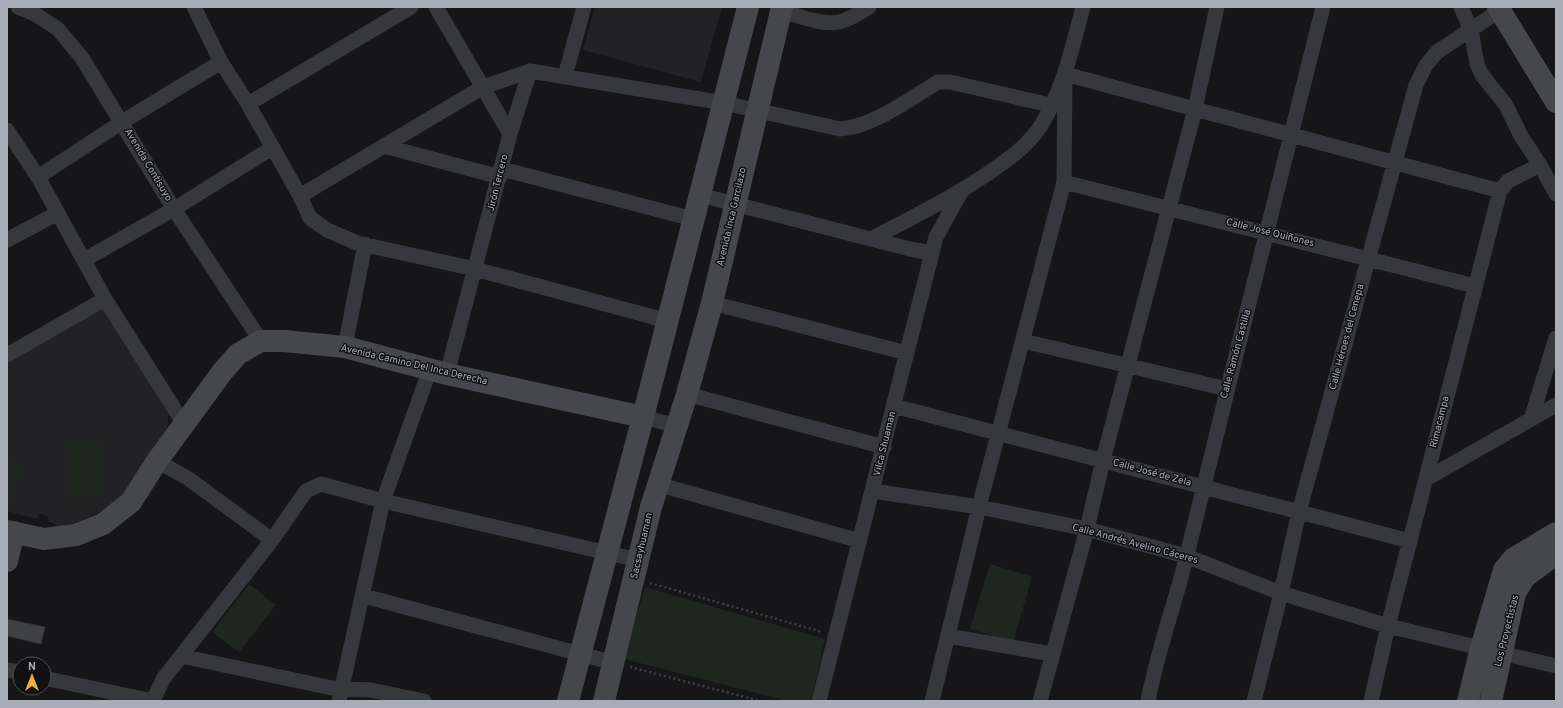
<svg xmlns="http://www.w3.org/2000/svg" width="1563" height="708" viewBox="0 0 1563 708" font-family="Overpass,sans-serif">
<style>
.built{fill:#222225}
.green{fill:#1e261f}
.building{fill:#404145;stroke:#303034}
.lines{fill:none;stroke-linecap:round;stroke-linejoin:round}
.path{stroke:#3d3f44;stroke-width:2.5;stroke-dasharray:2 3;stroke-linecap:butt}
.street{stroke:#37383d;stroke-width:15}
.secondary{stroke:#45474d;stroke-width:22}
.labels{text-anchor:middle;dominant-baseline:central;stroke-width:3;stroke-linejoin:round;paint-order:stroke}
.street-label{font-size:10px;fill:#a8adb8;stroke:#111113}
</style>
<rect width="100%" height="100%" fill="#161618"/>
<path class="built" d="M595,7h127l-21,75 -118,-32z
M97,305l10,3 62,104 -2,17 -43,70 -58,30 -17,-7 -1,-6 -9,-2 -2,5 -30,-8v-154z"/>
<path class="green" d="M68,439h32l1,58 -32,1z
M7,459l16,5 -12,38 -4,-1z
M990,564l42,13 -19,65 -43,-13z
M249,584l27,21 -37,47 -27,-20z
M645,587l180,52 -14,62h-24l-163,-42z"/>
<path class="building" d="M7,619l38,8 -4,17 -34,-8z"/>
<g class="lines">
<path class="path" d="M650,583l172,49
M630,667l130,34"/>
<path class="street" d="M18,7l17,7 23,15 24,29 92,151 87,132
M194,7l27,55 27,42 52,92 10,22 17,12 30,13 118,26 193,52
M436,7l74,127 -63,240
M1461,7l10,23 6,34 5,11 24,30 15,31 19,29 16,29
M781,11c16,4 42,15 58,11 11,-3 21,-9 30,-15
M565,76l19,-69
M248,104l163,-97
M7,130l31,47 67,122 79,125
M510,134l20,-63
M384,146l116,31
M502,169l191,50
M38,177l84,-55 99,-60
M1064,182l411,104
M700,195l210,54 22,4
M300,196l183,-109 47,-16 194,32 116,26c31,-1 71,-31 98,-47h12l100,23
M871,239c40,-21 81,-41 119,-67 19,-13 37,-26 50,-45 23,-36 32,-79 43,-120
M7,240l51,-27
M84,260l90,-51 98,-61
M712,303l195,50
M1023,341l204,48
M345,347l20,-103
M7,355l98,-56
M687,394l197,53
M894,406l516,135
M643,417l34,9
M1531,419l25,-81
M157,461l32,18 83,61
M1426,479l130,-74
M657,484l203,57
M873,491l106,16 108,22 99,27 95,37 107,33 168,40
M364,596l250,67
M948,636l104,18
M181,656l151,32 39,2 53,11
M7,670l13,2
M44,678l109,23
M153,701l10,-22 109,-139 34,-49 15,-7 62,17 255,59
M339,701l44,-200 47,-132
M819,701l117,-464 25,-45
M932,701l47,-194 85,-325 1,-108 435,117
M1040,701l47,-172 16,-69 92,-351 22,-102
M1148,701c9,-49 27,-97 39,-146 44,-183 91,-365 136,-548
M1254,701l27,-108 18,-81 117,-427 10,-20 11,-13 68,-45
M1371,701l17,-75 112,-435 8,-10 32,-16"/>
<path class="secondary" d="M1498,7l58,95
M7,531l37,8 32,-4 27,-11 28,-22 26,-41 66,-90 15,-17 23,-13h23l61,6 102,27 196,43
M7,561l7,-29
M568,701l75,-284 105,-410
M604,701l47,-194 36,-113 25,-91 70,-296
M1468,701l13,-53 23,-78 9,-11 43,-26
M1491,701l24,-108 10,-16 31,-23"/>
</g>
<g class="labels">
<g class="street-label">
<text transform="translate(148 165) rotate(59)">Avenida Contisuyo</text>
<text transform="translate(498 183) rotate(-76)">Jirón Tercero</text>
<text transform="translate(732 217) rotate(-77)">Avenida Inca Garcilazo</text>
<text transform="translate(1270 233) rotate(14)">Calle José Quiñones</text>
<text transform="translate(1347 337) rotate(-75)">Calle Héroes del Cenepa</text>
<text transform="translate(1236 354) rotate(-75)">Calle Ramón Castilla</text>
<text transform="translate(414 365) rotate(13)">Avenida Camino Del Inca Derecha</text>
<text transform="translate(1440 422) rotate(-76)">Rimacampa</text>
<text transform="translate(885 444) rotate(-76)">Vilca Shuaman</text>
<text transform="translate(1152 473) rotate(15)">Calle José de Zela</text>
<text transform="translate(1135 544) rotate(15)">Calle Andrés Avelino Cáceres</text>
<text transform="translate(642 546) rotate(-77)">Sacsayhuaman</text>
<text transform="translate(1507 631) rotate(-76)">Los Proyectistas</text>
</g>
</g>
<rect width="1563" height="708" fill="none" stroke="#a8adb8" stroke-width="16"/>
<g transform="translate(32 676)"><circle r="19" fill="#111113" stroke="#4d4f55"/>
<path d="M0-3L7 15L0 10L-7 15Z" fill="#f2b134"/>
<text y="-6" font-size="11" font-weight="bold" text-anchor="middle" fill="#a8adb8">N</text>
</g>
</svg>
